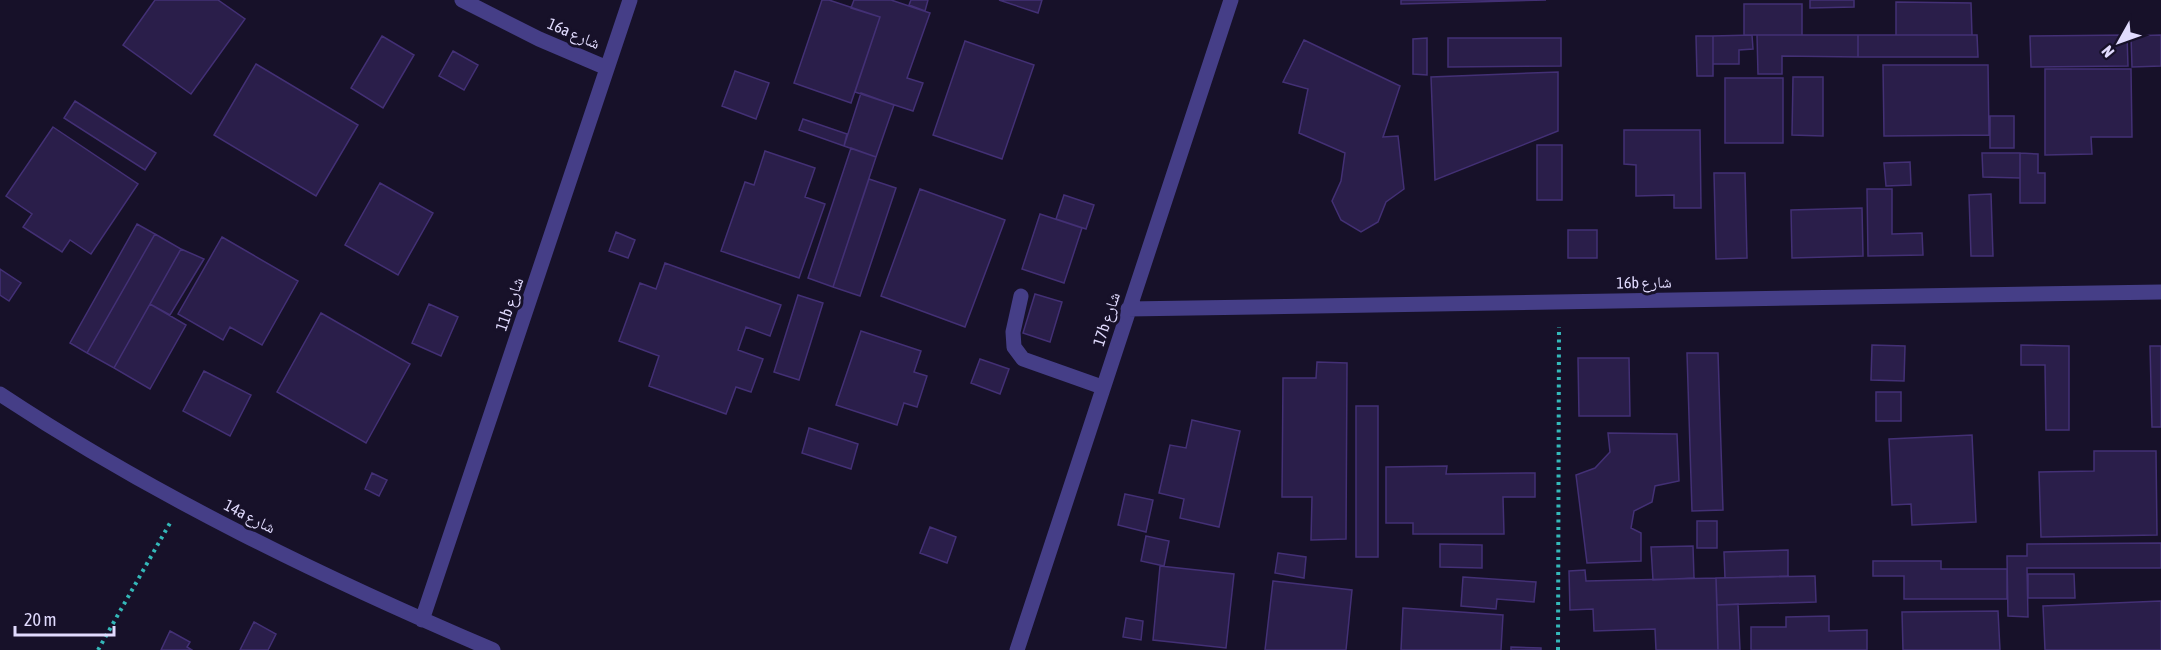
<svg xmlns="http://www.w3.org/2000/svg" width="2161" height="650" viewBox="0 0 2161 650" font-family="'Asap Condensed','Noto Naskh Arabic',sans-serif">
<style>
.building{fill:#2a1e4a;stroke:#433075;stroke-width:1.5}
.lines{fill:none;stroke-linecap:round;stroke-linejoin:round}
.path{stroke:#34b8b9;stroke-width:4;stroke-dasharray:3 4.5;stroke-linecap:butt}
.minor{stroke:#453e87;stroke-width:15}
.labels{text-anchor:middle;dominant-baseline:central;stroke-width:6;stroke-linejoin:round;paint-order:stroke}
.street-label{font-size:16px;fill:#e1dbfe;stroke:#171129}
</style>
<rect width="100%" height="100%" fill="#171129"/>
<path class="building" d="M155,0h63l27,19 -54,75 -68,-49z
M822,0h7l51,17 -29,86 -57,-20z
M854,0h37l39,13 -23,65 16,5 -10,28 -58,-19 25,-75 -29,-9z
M911,0h17l-3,11 -16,-6z
M999,0h43l-4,13z
M1401,0h145l-145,4z
M1810,0h44v7l-44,1z
M1896,2l75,1 1,32h-76z
M1744,4h58v31h-58z
M1752,35l1,14 -14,1v14h-26v-28z
M1757,35h101v22l-76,-1v18h-24z
M1858,35h119l1,22h-120z
M2127,35l1,31 -97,1 -1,-31z
M2161,35v31l-29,1 -1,-31z
M382,36l32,19 -31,53 -32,-20z
M1696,36h17v40h-16z
M1427,38v37l-14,-1v-35z
M1448,38h113v28l-113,1z
M1304,40l96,46 -17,51 15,-1 6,53 -18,13 -8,20 -17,10 -20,-12 -9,-19 9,-20 4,-28 -46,-20 9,-44 -25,-7z
M965,41l69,24 -32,94 -69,-24z
M453,51l25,14 -14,25 -25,-14z
M256,64l102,61 -42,71 -102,-61z
M1883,65h105l1,70 -105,1z
M2045,69h86l1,68h-41l1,17 -47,1z
M735,71l34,12 -13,36 -34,-13z
M1558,72v59l-123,49 -4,-103z
M1793,77h30v59l-31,-1z
M1725,78h58v65h-58z
M861,93l33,12 -18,52 -32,-11z
M75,101l81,52 -11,17 -81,-52z
M1990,116h24v32h-24z
M803,119l44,15 -3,12 -45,-16z
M53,127l85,57 -47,70 -21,-14 -8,12 -39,-25 9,-13 -26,-18z
M1624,130h76l1,78h-27v-13l-38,1v-31l-12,-1z
M1537,145h25v55h-25z
M851,148l25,9 -43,130 -25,-9z
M765,151l50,17 -10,29 20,7 -26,74 -78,-27 24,-69 9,3z
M1982,153h38v25l-37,-1z
M2020,153l18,1v19h7v30h-25z
M1910,162l1,23 -25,1 -2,-23z
M1714,173h31l2,85 -31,1z
M869,179l27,9 -36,108 -27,-9z
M380,183l53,30 -35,62 -53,-30z
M920,189l85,31 -40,107 -84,-31z
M1867,189h25v45l30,-1 1,22 -55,1z
M1991,194l2,62h-22l-2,-61z
M1064,195l30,10 -8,24 -30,-10z
M1862,208l1,48 -71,2 -1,-48z
M1040,214l42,14 -18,55 -42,-14z
M137,224l18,10 -68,119 -17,-10z
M1568,230h29v28h-29z
M616,232l19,8 -7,18 -19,-7z
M155,234l26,15 -67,119 -27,-15z
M222,237l76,44 -36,64 -32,-18 -7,13 -45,-26z
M181,249l23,10 -34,56 -20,-11z
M665,263l116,42 -11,31 -24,-9 -8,23 25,9 -12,33 -15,-5 -10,27 -77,-28 10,-30 -40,-15 21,-58 16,6z
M0,269l21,14 -12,18 -9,-6z
M1035,294l27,8 -12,40 -27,-9z
M798,295l25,8 -24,77 -25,-8z
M150,304l36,21 -36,64 -36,-21z
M429,304l29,13 -17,39 -29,-13z
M321,313l89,51 -44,79 -89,-51z
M861,331l60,20 -7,21 13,4 -10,31 -13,-4 -7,22 -61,-20z
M1872,345l33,1 -1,35 -33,-1z
M2021,345l48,1v84h-23l-1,-65h-24z
M2150,346h11v81h-9z
M1687,353h31l5,157 -31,1z
M1578,358h51l1,58h-51z
M980,359l29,10 -9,25 -29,-11z
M1317,362l30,1 -1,176 -35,1 1,-43h-30l1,-119h33z
M204,371l47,24 -21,41 -47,-25z
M1876,392h25v29h-25z
M1356,406h22v151h-22z
M1192,420l48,11 -21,96 -39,-9 4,-19 -25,-6 11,-48 16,3z
M809,428l49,16 -7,25 -49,-16z
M1608,433l69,1 2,47 -24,5 -3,16 -18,9 -3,17 10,5v28l-54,2 -11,-88 19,-7 15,-16z
M1972,435l4,87 -64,3 -1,-21 -19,1 -3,-66z
M2094,451h62l1,84 -116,2 -2,-65 55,-1z
M1447,466l-1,8 89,-1v24h-32l1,37h-91v-11h-27v-56z
M372,473l15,7 -8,16 -14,-7z
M1125,494l28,6 -7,32 -28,-7z
M1697,521h20v27h-20z
M930,527l26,10 -9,26 -27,-10z
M1146,536l23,5 -5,25 -23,-5z
M2161,543v25h-134l1,49 -20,-1 -1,-60h20v-12z
M1440,544l42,1v23l-42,-1z
M1693,546l1,32 -41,2 -2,-33z
M1788,550v26l-63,2 -1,-26z
M1278,553l28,4 -2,21 -29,-5z
M1873,561h68v8h66v30h-103v-23h-31z
M1160,566l74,8 -8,74 -73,-8z
M1585,570l1,11 130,-3 2,72h-62l-1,-21 -61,2 -1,-22 -23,1 -1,-39z
M2028,574h46l1,24h-47z
M1815,576l1,26 -99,3 -1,-27z
M1463,577l73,5 -2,20 -37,-3 -1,10 -35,-3z
M1273,581l79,9 -6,60h-81z
M2161,601v49h-116l-2,-44z
M1738,604l2,46h-22l-1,-45z
M1403,608l100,7 -2,35h-100z
M1998,611l2,39h-97l-1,-38z
M1829,616v15l38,-1v20h-116v-23h35v-10z
M1126,618l17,3 -2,19 -18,-3z
M254,622l22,12 -8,16h-28z
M170,631l20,11 -3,5 5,3h-31z
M1511,647l30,1v2h-30z"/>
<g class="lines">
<path class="path" d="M98,650l72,-127
M1558,650l1,-323"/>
<path class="minor" d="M462,0l77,39 68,29
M1021,296l-8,36 1,15 9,12 79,28
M1128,309l1033,-17
M0,394c154,102 324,184 493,256
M422,620l208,-620
M1017,650l214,-650"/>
</g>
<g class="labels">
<g class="street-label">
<text transform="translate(574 33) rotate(23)">16a شارع</text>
<text transform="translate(1644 282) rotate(-1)">16b شارع</text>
<text transform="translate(509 304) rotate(-71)">11b شارع</text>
<text transform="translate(1106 319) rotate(-72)">17b شارع</text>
<text transform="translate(250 516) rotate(27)">14a شارع</text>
</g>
</g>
<g transform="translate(2119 42) rotate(230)" stroke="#171129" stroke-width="4.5" paint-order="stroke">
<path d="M0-4.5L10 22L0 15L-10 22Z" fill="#e1dbfe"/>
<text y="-9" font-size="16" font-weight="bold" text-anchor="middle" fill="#e1dbfe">N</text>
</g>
<path d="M15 626v9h99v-9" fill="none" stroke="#e1dbfe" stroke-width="3"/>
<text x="24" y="626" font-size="18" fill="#e1dbfe" stroke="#171129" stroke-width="4.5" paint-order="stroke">20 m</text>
</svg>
